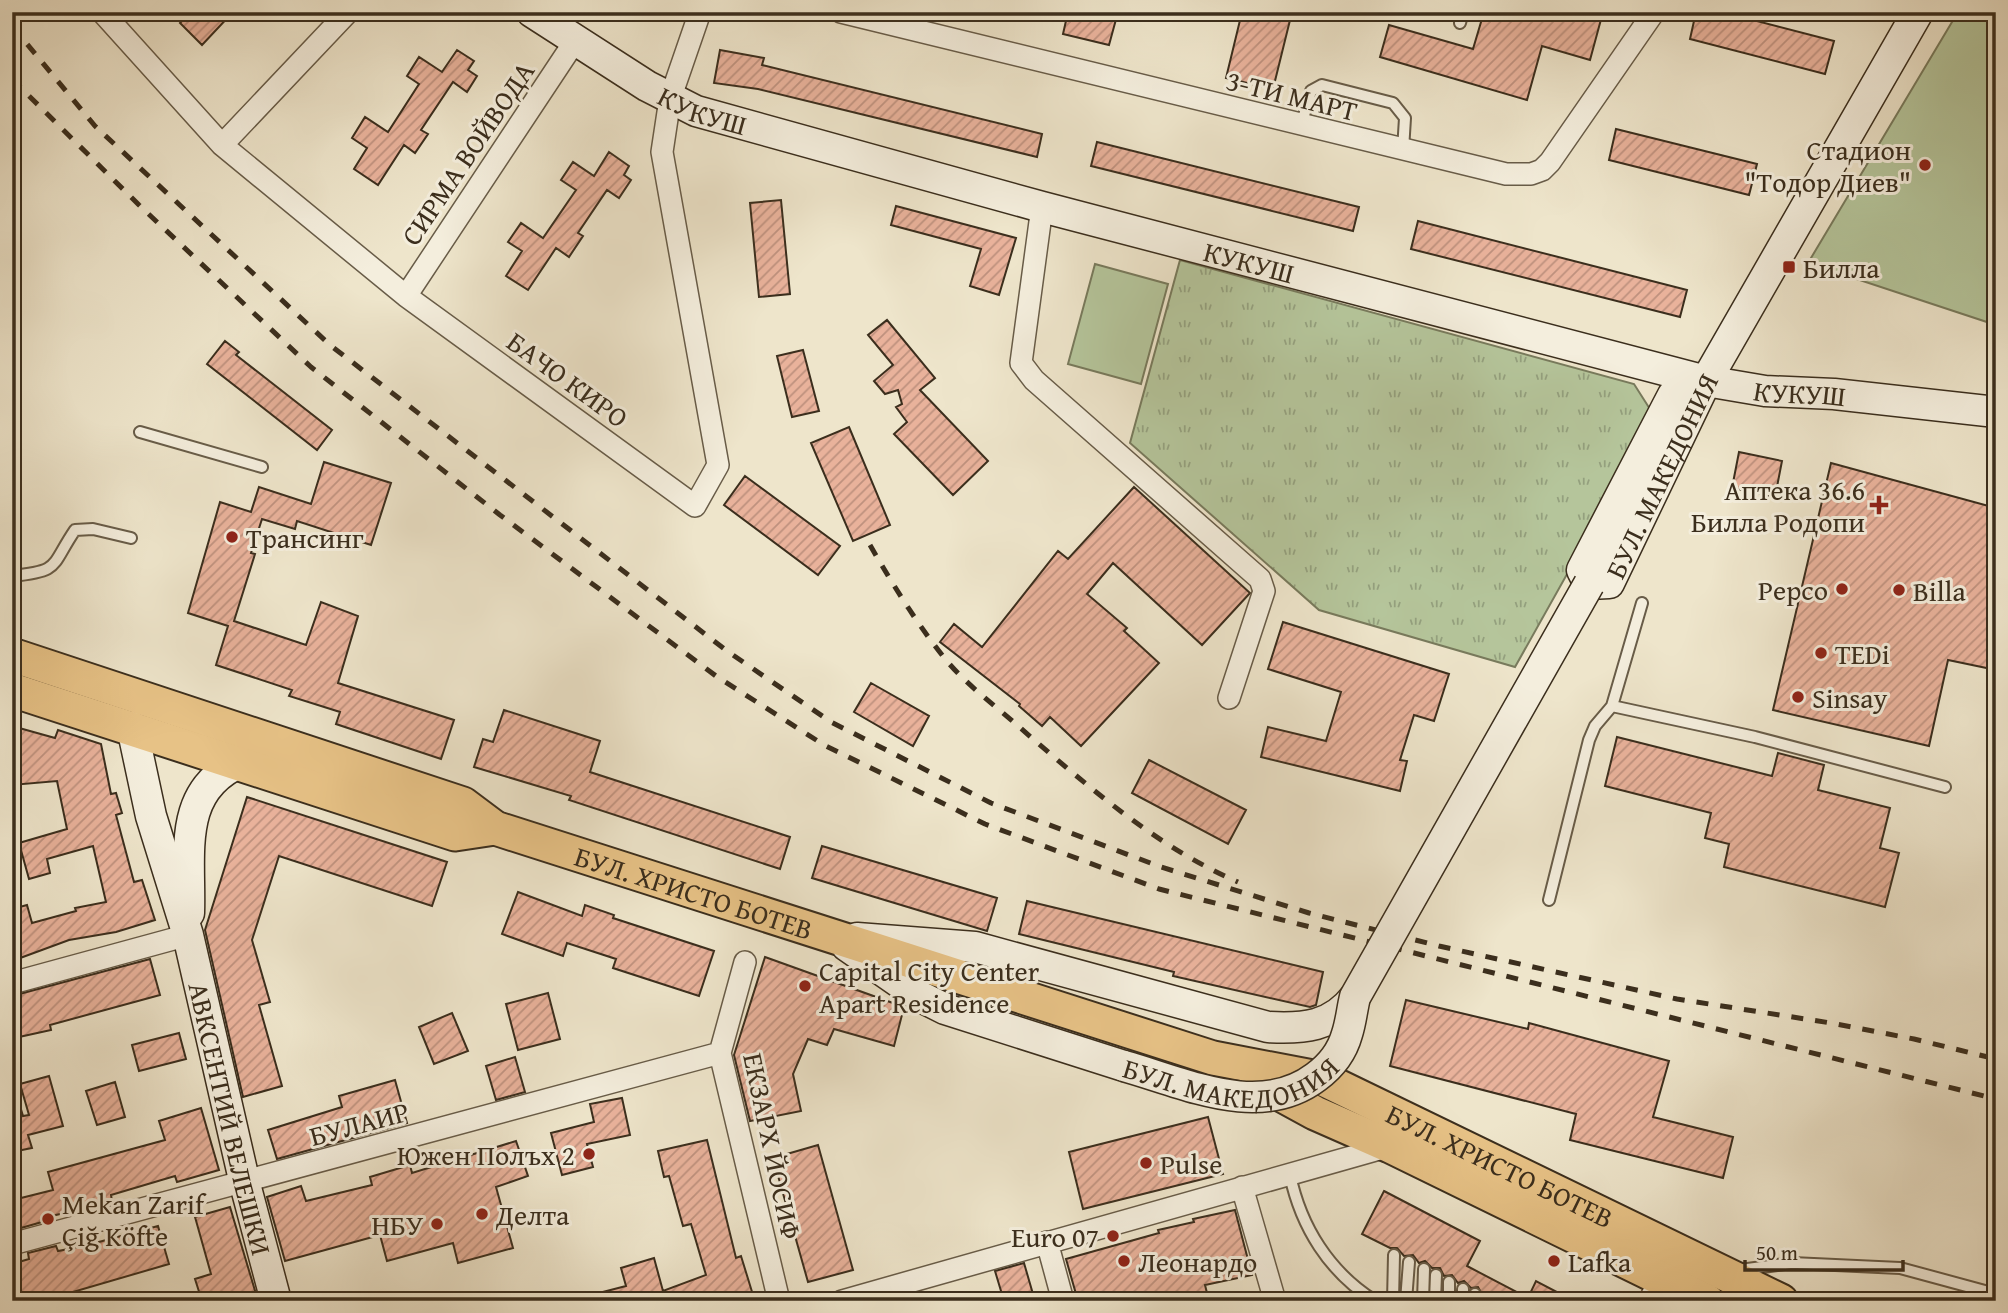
<svg xmlns="http://www.w3.org/2000/svg" width="2008" height="1313" viewBox="0 0 2008 1313" font-family="'Gentium Book Plus',serif">
<style>
.grass{fill:url(#grass-tufts);stroke:#787a5c;stroke-width:2}
.garden{fill:#b5c59b;stroke:#787a5c;stroke-width:2}
.building{fill:url(#building-hatch);stroke:#3b2e1d;stroke-width:2}
.lines{fill:none;stroke-linecap:round;stroke-linejoin:round}
.lane-casing{stroke:#685c48;stroke-width:14}
.street-casing{stroke:#685c48;stroke-width:24}
.secondary-casing{stroke:#3b2e1d;stroke-width:33}
.primary-casing{stroke:#3b2e1d;stroke-width:37}
.lane{stroke:#f4eedd;stroke-width:10}
.street{stroke:#f4eedd;stroke-width:21}
.secondary{stroke:#f4eedd;stroke-width:30}
.primary{stroke:#e7c286;stroke-width:33}
.rail{stroke:#3b2e1d;stroke-width:5;stroke-dasharray:12 12;stroke-linecap:butt}
.secondary-bridge-casing{stroke:#3b2e1d;stroke-width:33;stroke-linecap:butt}
.secondary-bridge{stroke:#f4eedd;stroke-width:30}
.poi-dot{fill:#8f2418;stroke:#f4eedd;stroke-width:2.5}
.labels{text-anchor:middle;dominant-baseline:central;stroke-width:6;stroke-linejoin:round;paint-order:stroke}
.street-label{font-size:28px;fill:#3b2e1d;stroke:#f4eedd}
.poi-label{font-size:28px;fill:#3b2e1d;stroke:#f4eedd;text-anchor:start}
</style>
<defs>
<pattern id="grass-tufts" width="24" height="20" patternUnits="userSpaceOnUse" patternTransform="scale(1.75)"><rect width="24" height="20" fill="#b5c59b"/><path d="M3 7l-1-3M5 7V3M7 7l1-3M15 17l-1-3M17 17v-4M19 17l1-3" fill="none" stroke="#94a07e"/></pattern>
<pattern id="building-hatch" width="6" height="6" patternUnits="userSpaceOnUse" patternTransform="scale(1.75)"><rect width="6" height="6" fill="#e9b29b"/><path d="M-1 1l2-2M0 6l6-6M5 7l2-2" fill="none" stroke="#be917e"/></pattern>
</defs>
<rect width="100%" height="100%" fill="#eee5cb"/>
<filter id="stains"><feTurbulence type="fractalNoise" baseFrequency=".00286" numOctaves="4"/><feColorMatrix values="0 0 0 0 .2 0 0 0 0 .09 0 0 0 0 .02 0 0 0 .5 -.17"/></filter>
<radialGradient id="worn" r=".72"><stop offset=".6" stop-color="#630" stop-opacity="0"/><stop offset="1" stop-color="#630" stop-opacity=".3"/></radialGradient>
<path class="grass" d="M1180,260l454,124 21,33 -140,250 -196,-57 -189,-167z"/>
<path class="garden" d="M1958,12h38v313l-188,-62z
M1095,264l73,20 -27,100 -73,-20z"/>
<path class="building" d="M190,12h43l-31,33 -22,-22z
M1068,12h50l-9,33 -46,-11z
M1242,12h50l-19,77 -47,-11z
M1484,12h119l-13,48 -48,-14 -15,54 -147,-43 9,-32 84,24z
M1696,12h26l112,29 -9,33 -135,-35z
M457,50l17,11 -6,9 9,6 -10,16 -14,-10 -32,48 7,4 -13,19 -11,-8 -26,40 -24,-16 13,-21 -15,-10 13,-21 23,15 31,-48 -12,-8 12,-19 23,15z
M720,50l44,8 -2,7 280,69 -5,23 -279,-68 -44,-6z
M1616,129l141,35 -8,31 -140,-35z
M1097,142l262,65 -6,24 -262,-65z
M609,152l20,14 -5,9 7,5 -12,18 -12,-8 -29,43 5,3 -14,21 -13,-9 -28,42 -22,-14 16,-25 -14,-9 13,-19 22,15 33,-48 -15,-10 12,-18 21,14z
M781,200l9,94 -31,3 -9,-94z
M896,206l120,32 -17,57 -29,-9 11,-37 -90,-24z
M1418,221l269,69 -7,27 -269,-68z
M887,320l48,58 -15,12 68,71 -35,34 -59,-61 13,-12 -11,-15 6,-3 -4,-14 -13,4 -11,-13 19,-16 -25,-30z
M225,341l14,11 -3,3 96,75 -15,20 -110,-86z
M803,350l16,61 -27,6 -15,-61z
M849,427l41,98 -37,16 -42,-98z
M1739,452l43,9 -7,36 -43,-9z
M324,462l67,21 -20,62 -74,-24 -2,8 -33,-10 -11,34 4,1 -21,67 72,24 15,-43 37,14 -20,67 116,37 -13,39 -105,-35 4,-12 -51,-16 3,-6 -76,-25 12,-39 -40,-13 32,-111 31,10 8,-25 52,17z
M1831,463l165,45v162l-48,-10 -19,86 -156,-36z
M745,476l95,70 -22,29 -94,-70z
M1134,487l116,106 -48,52 -89,-82 -26,31 40,34 -3,3 35,32 -78,83 -31,-29 -8,9 -23,-20 1,-2 -80,-62 14,-18 28,23 76,-96 10,8z
M1283,622l166,52 -15,47 -20,-6 -14,45 7,1 -7,30 -139,-34 7,-30 58,14 15,-49 -73,-23z
M871,683l58,33 -16,30 -59,-34z
M504,710l96,31 -10,31 200,65 -10,32 -211,-69 2,-4 -97,-29 9,-28 10,3z
M12,726l43,12 3,-8 43,14 10,50 5,-1 6,20 -6,2 18,67 8,-2 13,40 -39,12 -47,8 -57,21v-52l15,-4 5,18 44,-12 -1,-3 31,-6 -13,-56 -46,13 3,14 -21,6 -10,-36 48,-14 -10,-48 -45,4z
M1617,737l155,39 6,-23 46,12 -6,25 72,18 -10,40 19,5 -14,54 -161,-40 5,-23 -24,-6 6,-25 -106,-27z
M1149,760l97,50 -18,34 -96,-51z
M247,797l200,65 -15,44 -153,-50 -27,84 18,62 -11,3 23,81 -39,11 -38,-167z
M822,846l175,52 -10,33 -175,-53z
M518,892l64,24 3,-11 29,10 -1,3 101,33 -15,45 -86,-28 3,-9 -49,-16 -4,13 -61,-22z
M1027,901l296,71 -7,33 -6,2 -137,-31 1,-4 -155,-38z
M765,957l139,50 -10,39 -60,-17 -7,16 -19,-6 -15,35 8,37 -51,10 -16,-66z
M150,959l10,36 -110,30 1,5 -32,7 -7,-41z
M548,993l12,46 -42,11 -12,-46z
M1406,1000l122,29 1,-6 140,38 -16,56 80,20 -10,41 -153,-38 6,-26 -186,-48z
M452,1013l16,38 -34,13 -15,-37z
M179,1033l7,26 -47,12 -7,-26z
M515,1057l10,35 -29,8 -10,-34z
M49,1076l14,50 -35,9 4,13 -20,4v-55l5,-1 6,20 6,-1 -9,-31z
M395,1080l12,43 -130,36 -9,-29 74,-23 -3,-11z
M115,1082l10,35 -28,8 -11,-34z
M622,1098l8,37 -43,9 6,23 -31,8 -11,-42 43,-11 -4,-18z
M201,1108l18,62 -42,12 -2,-6 -64,19 1,6 -64,16 1,3 -28,8 -8,-28 40,-10 -5,-18 117,-32 -6,-19z
M1208,1117l15,57 -140,35 -14,-57z
M707,1140l29,118 5,-2 12,39 -20,6h-141l-1,-6 35,-9 -5,-18 33,-10 9,33 43,-16 -15,-51 -8,2 -14,-50 -5,1 -6,-26z
M516,1141l12,35 -32,11 17,61 -55,15 -5,-20 -66,18 -7,-26 -95,26 -18,-64 34,-11 5,15 66,-16 -2,-8 40,-12 2,8z
M818,1145l35,125 -45,12 -35,-124z
M1384,1191l96,50 -13,25 61,32 8,-17 38,20h-82l-9,-5 -5,-9 -7,1 -7,-7 -6,2 -6,-8 -8,1 -4,-8h-8l-7,-7 -6,2 -6,-8 -9,1 -7,-8h-7l-28,-14z
M230,1207l26,87 -7,2 1,5h-48l-7,-22 16,-5 -16,-57z
M1235,1210l17,65 -47,10 4,16h-131l-12,-42 93,-26 -1,-3 36,-8 -1,-3z
M158,1226l11,38 -127,37h-26l-4,-37 17,-5 -1,-6 28,-7 2,5 26,-5z
M1024,1263l11,38h-31l-9,-30z"/>
<g class="lines">
<g class="lane-casing">
<path id="lane" d="M1460,23l3,-11
M1301,126l10,-35 11,-6 71,18 12,15 -2,32
M140,432l122,35
M12,576c49,-5 38,-9 63,-46l18,-1 38,9
M1612,706l143,31 190,50
M1549,900l40,-160 6,-14 17,-20 30,-103
M1290,1175c11,52 39,97 85,126
M1740,1270l52,-7 108,5 96,26
M1449,1282v19
M1393,1301l1,-46
M1406,1301l3,-39
M1423,1301l1,-32
M1435,1301l1,-26
M1463,1301v-12
M1475,1301v-7"/>
</g>
<g class="street-casing">
<path id="street" d="M102,12l120,133 184,151 289,210 23,-41 -56,-313 8,-53 30,-87
M841,12l665,162h25l11,-4 8,-8 104,-150
M222,145l126,-133
M1042,207l-21,156 13,17 226,199 4,12 -35,107
M406,296l169,-255
M745,962l-25,91 59,248
M12,983l176,-48
M1242,1187l33,114
M1047,1242l16,59
M12,1244l708,-191
M842,1301l548,-155
M1649,1301l11,-21"/>
</g>
<g class="secondary-casing">
<g id="secondary">
<path id="s1" d="M532,12l115,74 49,25 346,96 664,174 59,10 69,3 162,18"/>
<path id="s2" d="M1706,381l-33,14 -91,175 7,14 20,-1 97,-202 212,-369"/>
<path id="s3" d="M132,727l19,89 37,119 57,249 31,117"/>
<path d="M189,913c2,-59 -13,-123 52,-151"/>
<path d="M857,938l118,9 293,80c35,2 64,0 87,-30"/>
<path d="M847,946l72,50 26,13 179,57"/>
</g>
</g>
<g class="primary-casing">
<g id="primary">
<path id="s4" d="M12,655l451,149 32,24 718,230 110,21 458,222"/>
<path d="M12,690l443,144 40,-6"/>
<path d="M1258,1082l57,31 75,33 317,155"/>
</g>
</g>
<use href="#lane" class="lane"/>
<use href="#street" class="street"/>
<use href="#secondary" class="secondary"/>
<use href="#primary" class="primary"/>
<path class="rail" d="M12,26l83,100 235,219 397,306 104,71 160,81 170,64 148,46 130,33 238,53 154,24 83,16 82,20
M12,79l127,126 172,162 189,148 216,161 108,69 161,79 174,65 837,210
M870,545c23,40 47,79 76,115 20,24 48,45 71,65 68,59 138,121 221,157"/>
<g class="secondary-bridge-casing">
<g id="secondary-bridge">
<path id="s5" d="M1124,1066c61,17 135,54 192,11 15,-11 26,-25 31,-43 4,-12 5,-25 8,-37l234,-413"/>
</g>
</g>
<use href="#secondary-bridge" class="secondary-bridge"/>
</g>
<g class="poi-dot">
<circle cx="1925" cy="165" r="7"/>
<rect x="1782" y="260" width="14" height="14" rx="3.5"/>
<path d="M1875.5 494.5h7v7h7v7h-7v7h-7v-7h-7v-7h7z"/>
<circle cx="232" cy="537" r="7"/>
<circle cx="1842" cy="589" r="7"/>
<circle cx="1899" cy="590" r="7"/>
<circle cx="1821" cy="653" r="7"/>
<circle cx="1798" cy="697" r="7"/>
<circle cx="805" cy="986" r="7"/>
<circle cx="589" cy="1154" r="7"/>
<circle cx="1146" cy="1163" r="7"/>
<circle cx="482" cy="1214" r="7"/>
<circle cx="48" cy="1219" r="7"/>
<circle cx="437" cy="1224" r="7"/>
<circle cx="1113" cy="1236" r="7"/>
<circle cx="1124" cy="1261" r="7"/>
<circle cx="1554" cy="1261" r="7"/>
</g>
<g class="labels">
<g class="street-label">
<text transform="translate(1292 95) rotate(14)">3-ТИ МАРТ</text>
<text stroke="none"><textPath href="#s1" startOffset="198">КУКУШ</textPath></text>
<text transform="translate(467 153) rotate(-56)">СИРМА ВОЙВОДА</text>
<text stroke="none"><textPath href="#s1" startOffset="765">КУКУШ</textPath></text>
<text transform="translate(568 379) rotate(36)">БАЧО КИРО</text>
<text stroke="none"><textPath href="#s1" startOffset="1332">КУКУШ</textPath></text>
<text stroke="none"><textPath href="#s2" startOffset="388">БУЛ. МАКЕДОНИЯ</textPath></text>
<text stroke="none"><textPath href="#s4" startOffset="724">БУЛ. ХРИСТО БОТЕВ</textPath></text>
<text stroke="none"><textPath href="#s5" startOffset="112">БУЛ. МАКЕДОНИЯ</textPath></text>
<text stroke="none"><textPath href="#s3" startOffset="404">АВКСЕНТИЙ ВЕЛЕШКИ</textPath></text>
<text transform="translate(359 1123) rotate(-15)">БУЛАИР</text>
<text transform="translate(773 1146) rotate(78)">ЕКЗАРХ ЙОСИФ</text>
<text stroke="none"><textPath href="#s4" startOffset="1578">БУЛ. ХРИСТО БОТЕВ</textPath></text>
</g>
<g class="poi-label">
<text x="1911" y="149" text-anchor="end">Стадион<tspan x="1911" dy="32">"Тодор Диев"</tspan></text>
<text x="1803" y="267">Билла</text>
<text x="1865" y="489" text-anchor="end">Аптека 36.6<tspan x="1865" dy="32">Билла Родопи</tspan></text>
<text x="246" y="537">Трансинг</text>
<text x="1828" y="589" text-anchor="end">Pepco</text>
<text x="1913" y="590">Billa</text>
<text x="1835" y="653">TEDi</text>
<text x="1812" y="697">Sinsay</text>
<text x="819" y="970">Capital City Center<tspan x="819" dy="32">Apart Residence</tspan></text>
<text x="575" y="1154" text-anchor="end">Южен Полъх 2</text>
<text x="1160" y="1163">Pulse</text>
<text x="62" y="1203">Mekan Zarif<tspan x="62" dy="32">Çiğ Köfte</tspan></text>
<text x="496" y="1214">Делта</text>
<text x="423" y="1224" text-anchor="end">НБУ</text>
<text x="1099" y="1236" text-anchor="end">Euro 07</text>
<text x="1138" y="1261">Леонардо</text>
<text x="1568" y="1261">Lafka</text>
</g>
</g>
<rect width="2008" height="1313" fill="none" stroke="#eee5cb" stroke-width="42"/>
<rect x="14" y="14" width="1980" height="1285" fill="none" stroke="#3b2e1d" stroke-width="3.5"/>
<rect x="21" y="21" width="1966" height="1271" fill="none" stroke="#3b2e1d" stroke-width="2"/>
<path d="M1745 1260v10h158v-10" fill="none" stroke="#3b2e1d" stroke-width="3.5"/>
<text x="1756" y="1260" font-size="21" fill="#3b2e1d" stroke="#f4eedd" stroke-width="5" paint-order="stroke">50 m</text>
<rect width="100%" height="100%" filter="url(#stains)"/>
<rect width="100%" height="100%" fill="url(#worn)"/>
</svg>
